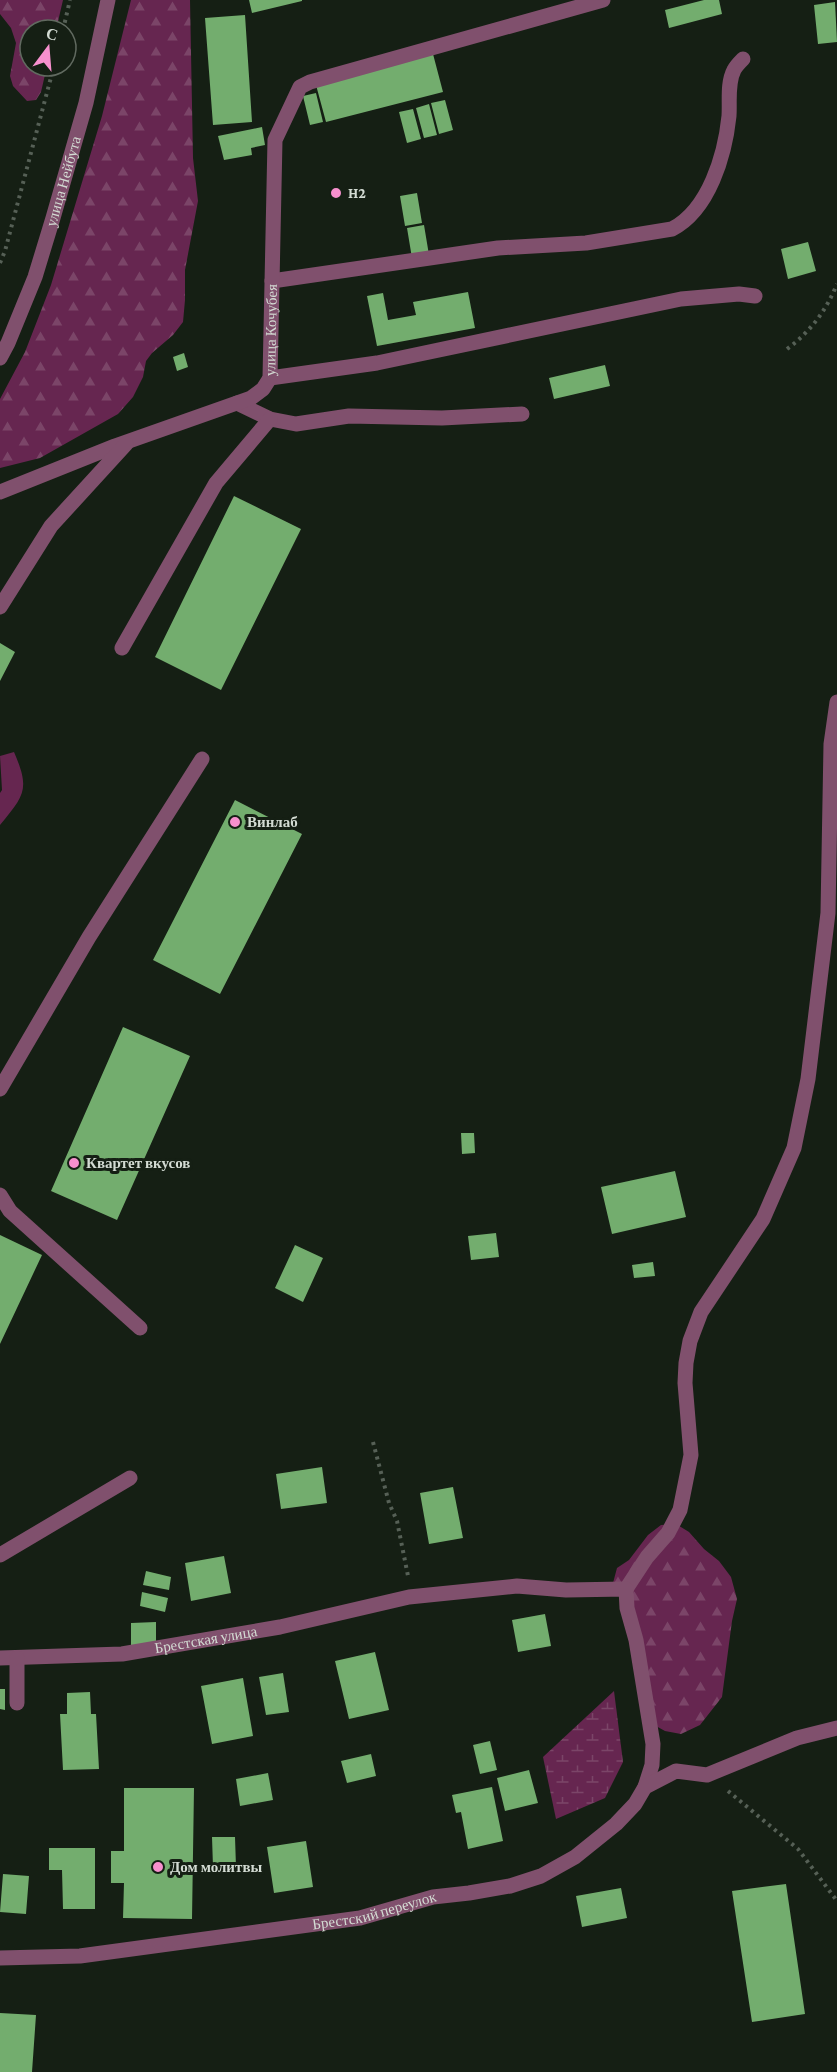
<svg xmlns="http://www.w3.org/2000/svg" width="837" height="2072" viewBox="0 0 837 2072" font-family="'Crimson Pro',serif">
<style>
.green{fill:#662650}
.forest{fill:url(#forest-firs)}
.wetland{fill:url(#wetland-marsh)}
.building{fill:#73ad6e}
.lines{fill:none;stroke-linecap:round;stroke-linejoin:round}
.path{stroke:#566056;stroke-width:4;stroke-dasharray:3 4.5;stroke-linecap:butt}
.minor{stroke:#80506d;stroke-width:15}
.poi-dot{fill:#f790ce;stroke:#151f14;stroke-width:2}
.labels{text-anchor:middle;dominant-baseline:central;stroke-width:6;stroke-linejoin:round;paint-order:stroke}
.street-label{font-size:15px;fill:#d3dbd3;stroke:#151f14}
.poi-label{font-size:15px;font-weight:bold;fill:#d3dbd3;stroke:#151f14;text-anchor:start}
</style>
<defs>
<pattern id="forest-firs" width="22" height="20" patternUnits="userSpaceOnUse" patternTransform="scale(1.5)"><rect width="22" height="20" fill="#662650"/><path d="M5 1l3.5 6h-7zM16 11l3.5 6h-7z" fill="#7b4568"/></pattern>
<pattern id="wetland-marsh" width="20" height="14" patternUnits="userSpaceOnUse" patternTransform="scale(1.5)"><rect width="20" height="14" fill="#662650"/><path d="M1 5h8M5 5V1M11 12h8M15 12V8" fill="none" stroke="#7b4568"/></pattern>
</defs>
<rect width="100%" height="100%" fill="#151f14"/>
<path class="green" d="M14,752c16,37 11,43 -14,73v-32l2,-3 -2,-34z"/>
<path class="forest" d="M0,0h63l-7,30h-26v36h17l-6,26 -5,8 -9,1 -14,-15 -3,-10 6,-33 -5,-15 -11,-14z
M131,0h59l3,158 5,43 -13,69v30l-2,22 -10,13 -21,18 -6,8 -3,16 -10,20 -15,17 -78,44 -40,10v-69l25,-47 26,-67 51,-169z
M676,1524l13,8 15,17 15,12 12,16 6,22 -5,22 -10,76 -22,28 -19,9 -16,-3 -9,-5 -22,-103 -21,-40 4,-15 12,-8 19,-25 13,-10z"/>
<path class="wetland" d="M614,1691l9,71 -18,36 -49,21 -13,-62z"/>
<path class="building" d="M249,0h53v1l-50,12z
M704,0h15l3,14 -53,14 -4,-18z
M835,2l2,40 -19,2 -4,-39z
M245,15l7,107 -39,3 -8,-107z
M433,54l10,38 -117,30 -10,-37z
M316,93l7,29 -13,3 -7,-29z
M445,100l8,30 -14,4 -8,-31z
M429,104l8,31 -13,3 -8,-30z
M413,109l8,30 -14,4 -8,-31z
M262,127l3,18 -14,3 1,7 -28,5 -6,-24z
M417,193l5,30 -17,3 -5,-30z
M424,225l5,30 -17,3 -5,-30z
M808,242l8,29 -28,8 -7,-30z
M468,292l7,36 -98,18 -10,-50 16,-3 5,27 28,-5 -3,-13z
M184,353l4,14 -11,4 -4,-14z
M605,365l5,21 -56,13 -5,-21z
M234,496l67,33 -80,161 -66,-33z
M0,643l15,9 -15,29z
M235,800l67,34 -82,160 -67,-34z
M123,1027l67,29 -73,164 -66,-29z
M461,1133h13l1,20 -13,1z
M675,1171l11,46 -74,17 -11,-47z
M496,1233l3,24 -28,3 -3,-24z
M0,1235l42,20 -42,89z
M295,1245l28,13 -20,44 -28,-14z
M653,1262l2,14 -21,2 -2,-13z
M322,1467l5,36 -46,6 -5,-35z
M453,1487l10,51 -34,6 -9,-51z
M224,1556l7,37 -40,8 -6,-38z
M146,1571l25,6 -2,13 -26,-5z
M142,1592l26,6 -3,14 -25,-6z
M545,1614l6,32 -33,6 -6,-32z
M156,1622v24l-25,1v-24z
M375,1652l14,58 -40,9 -14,-58z
M283,1673l6,39 -23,3 -7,-38z
M243,1678l10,58 -41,8 -11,-58z
M0,1689h5v21l-5,-1z
M90,1692l1,22h5l3,55 -36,1 -3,-56h7v-21z
M490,1741l7,29 -17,4 -7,-29z
M371,1754l5,22 -29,7 -6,-22z
M529,1770l9,33 -33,8 -8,-33z
M268,1773l5,27 -33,6 -4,-27z
M492,1787l11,54 -35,8 -7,-37 -5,1 -4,-18z
M124,1788h70l-2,131 -69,-1 1,-35h-13v-32h13z
M212,1837h23l1,30h-23z
M306,1841l7,46 -39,6 -7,-46z
M49,1848h46v61h-32l-1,-39h-13z
M3,1874l26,2 -3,38 -26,-2z
M786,1884l19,130 -53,8 -20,-131z
M621,1888l6,30 -45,9 -6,-31z
M0,2013l36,2 -4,57h-32z"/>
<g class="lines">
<path class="path" d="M63,30l7,-30
M0,263l5,-12 49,-185
M787,349c23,-17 39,-38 50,-65
M373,1442l16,61 8,18 11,55
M728,1791l70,58 39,52"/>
<g class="minor">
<path d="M272,281l226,-33 88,-5 86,-14c37,-19 53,-74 57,-113 1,-14 -2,-33 5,-46 2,-4 6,-8 9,-11"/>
<path id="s1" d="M0,358l8,-15 27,-66 18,-59 33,-115 22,-103"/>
<path d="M270,378l107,-15 304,-64 58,-5 16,2"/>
<path d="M237,403l33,16 26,5 53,-8 93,2 80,-4"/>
<path id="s2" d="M0,492l115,-46 136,-48 12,-9 7,-11 5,-238 25,-53 10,-5 293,-82"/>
<path d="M0,607l51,-81 75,-82"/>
<path d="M122,648l94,-165 54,-64"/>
<path d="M0,1089l89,-152 113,-178"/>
<path d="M0,1195l10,16 130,117"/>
<path d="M0,1555l130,-77"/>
<path d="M626,1589l21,-32 21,-24 12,-23 11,-55 -6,-72 1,-20 4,-22 11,-29 62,-93 31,-71 14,-69 20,-166 3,-169 6,-42"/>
<path id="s3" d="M0,1658l122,-4 158,-27 129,-30 108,-11 49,4 60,-1 1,19 9,32 17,104 -1,21 -7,22"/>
<path d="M17,1658v45"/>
<path id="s4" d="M0,1958l80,-2 280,-38 73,-21 36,-4 41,-7 31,-10 34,-19 41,-33 19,-20 10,-17 31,-16 31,4 90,-37 40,-10"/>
</g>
</g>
<g class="poi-dot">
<circle cx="336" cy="193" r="6"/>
<circle cx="235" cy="822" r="6"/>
<circle cx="74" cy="1163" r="6"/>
<circle cx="158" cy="1867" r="6"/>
</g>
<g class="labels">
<g class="street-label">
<text stroke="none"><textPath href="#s1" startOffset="188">улица Нейбута</textPath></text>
<text stroke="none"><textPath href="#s2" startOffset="344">улица Кочубея</textPath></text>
<text stroke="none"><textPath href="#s3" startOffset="207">Брестская улица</textPath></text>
<text stroke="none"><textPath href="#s4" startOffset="378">Брестский переулок</textPath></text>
</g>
<g class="poi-label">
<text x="348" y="193">H2</text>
<text x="247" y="822">Винлаб</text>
<text x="86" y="1163">Квартет вкусов</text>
<text x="170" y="1867">Дом молитвы</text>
</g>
</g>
<g transform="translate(48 48) rotate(16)"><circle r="28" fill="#151f14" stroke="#616a60" stroke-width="1.5"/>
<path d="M0-4.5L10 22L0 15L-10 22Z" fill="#f790ce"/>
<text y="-9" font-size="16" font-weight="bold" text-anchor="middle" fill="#d3dbd3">С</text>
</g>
</svg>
